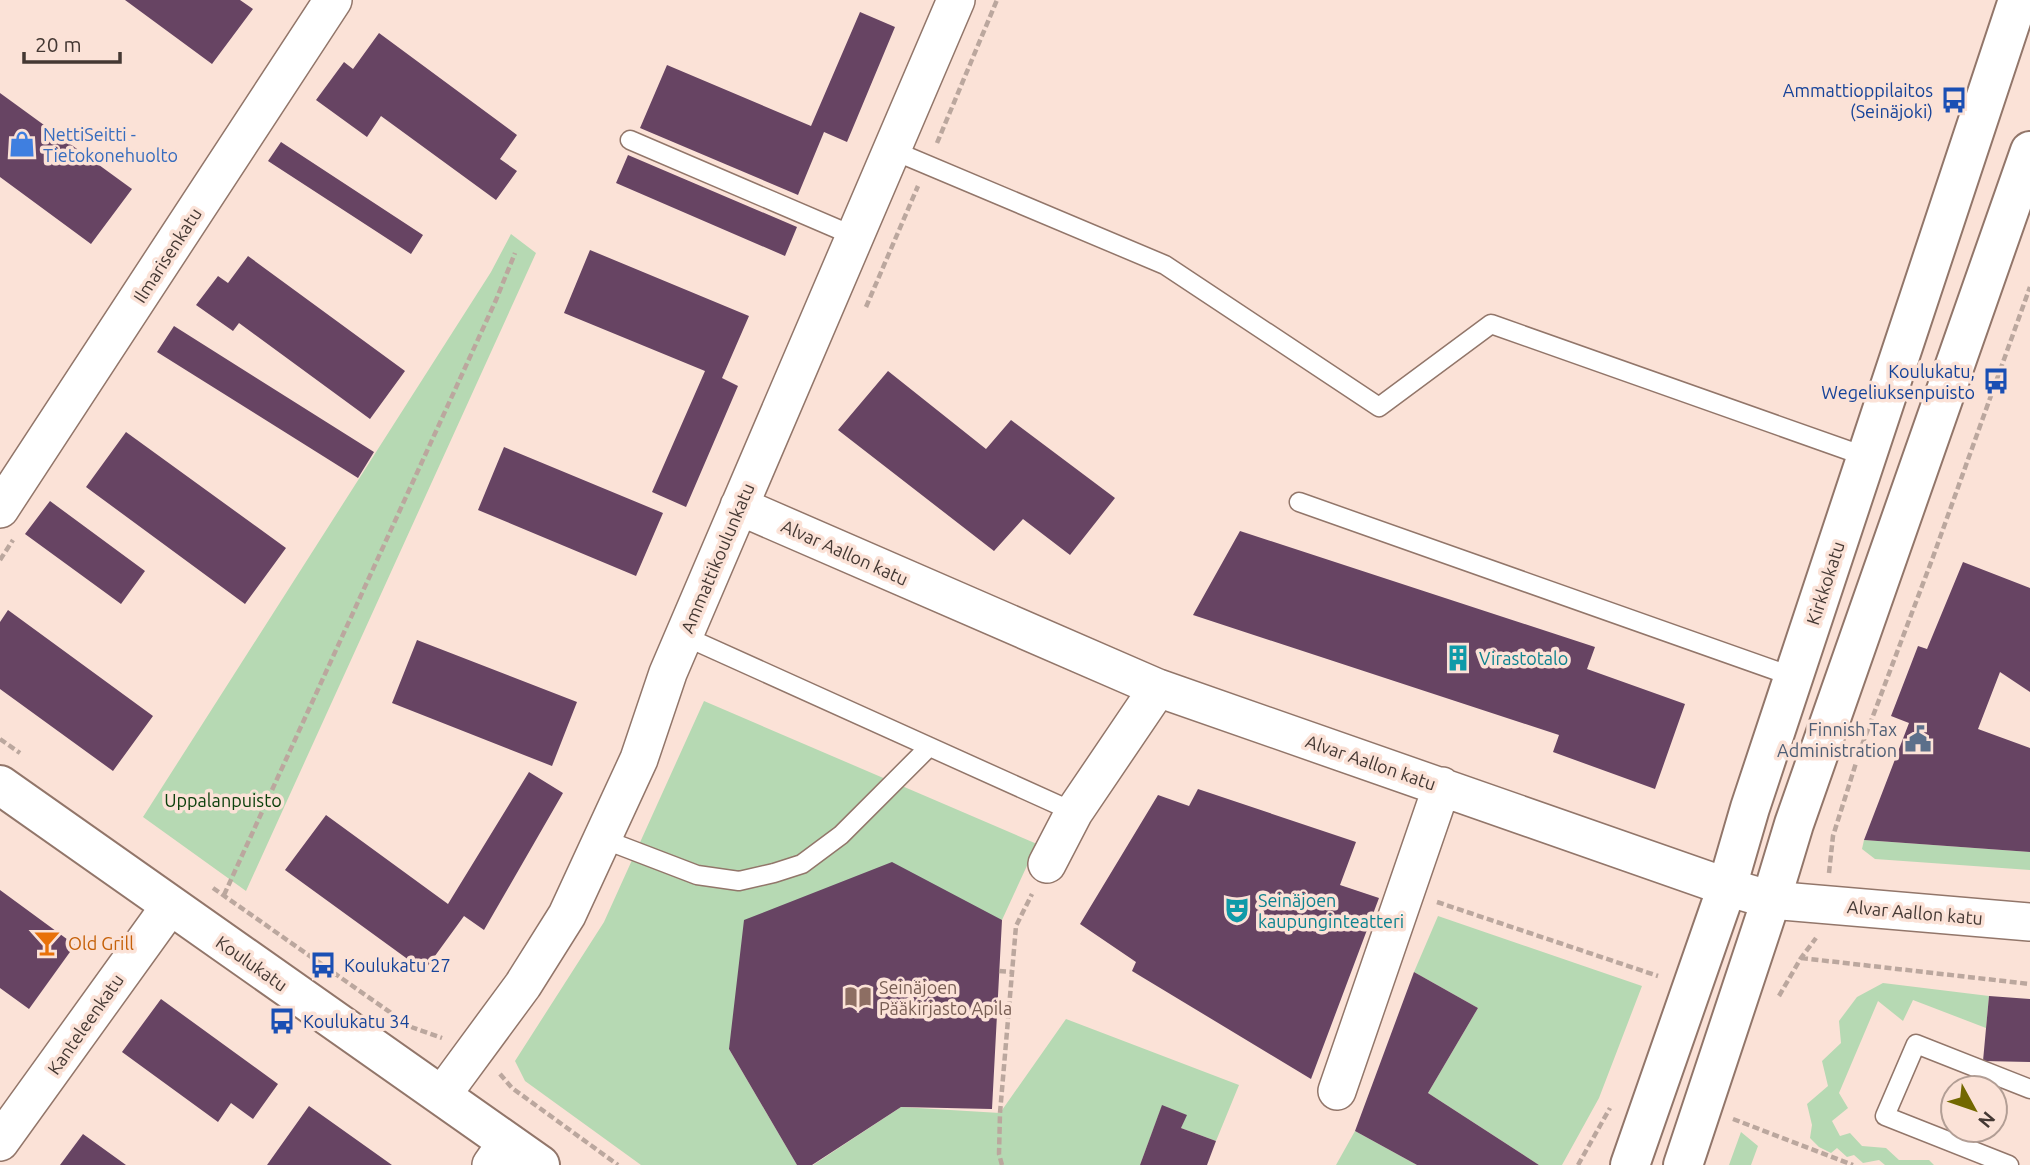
<svg xmlns="http://www.w3.org/2000/svg" width="2030" height="1165" viewBox="0 0 2030 1165" font-family="Ubuntu,sans-serif">
<style>
.green{fill:#b6d9b3}
.building{fill:#674463}
.lines{fill:none;stroke-linecap:round;stroke-linejoin:round}
.lane-casing{stroke:#92766a;stroke-width:21}
.street-casing{stroke:#92766a;stroke-width:40}
.secondary-casing{stroke:#92766a;stroke-width:42}
.path{stroke:#bba79e;stroke-width:4.5;stroke-dasharray:7 3.5;stroke-linecap:butt}
.lane{stroke:#fff;stroke-width:18}
.street{stroke:#fff;stroke-width:37}
.secondary{stroke:#fff;stroke-width:38}
.labels{text-anchor:middle;dominant-baseline:central;stroke-width:7;stroke-linejoin:round;paint-order:stroke}
.transit-label{font-size:18px;fill:#164399;stroke:#fbe2d7;text-anchor:end}
.shop-label{font-size:18px;fill:#366cbe;stroke:#fbe2d7;text-anchor:start}
.street-label{font-size:18px;fill:#443833;stroke:#fbe2d7}
.culture-label{font-size:18px;fill:#0d838f;stroke:#fbe2d7;text-anchor:start}
.service-label{font-size:18px;fill:#4e5e75;stroke:#fbe2d7;text-anchor:end}
.park-label{font-size:18px;fill:#0c400c;stroke:#fbe2d7}
.food-label{font-size:18px;fill:#c56008;stroke:#fbe2d7;text-anchor:start}
.education-label{font-size:18px;fill:#785e54;stroke:#fbe2d7;text-anchor:start}
</style>
<rect width="100%" height="100%" fill="#fbe2d7"/>
<path class="green" d="M511,234l25,19 -290,638 -103,-74 348,-545z
M704,701l333,143 -35,76 -273,129 68,116h-156l-116,-84 -10,-20 89,-139z
M1864,840l166,12v18l-155,-11 -13,-10z
M1438,916l204,70 -43,112 -37,67h-23l-111,-72 50,-85 -64,-36z
M1883,983l106,13 -3,32 -73,-28 -10,21 -25,-20 -39,92 9,15 -16,13 8,15 10,-3 12,13 24,2 13,12h30l5,5h-49l-6,-5 -16,3 -9,-8 -7,2 -10,-9 -6,5 -12,-6 -9,-9 2,-13 -5,-21 21,-18 -6,-25 19,-18 -2,-22 18,-24z
M1066,1019l173,66 -23,56 -35,-13 5,-13 -24,-9 -22,59h-327l88,-58 99,6z
M1355,1131l62,34h-81z
M1741,1132l17,14 -7,19h-22z"/>
<path class="building" d="M125,0h115l13,9 -41,55z
M860,12l35,15 -48,115 -23,-10 -26,63 -158,-67 27,-63 144,61z
M379,33l138,102 -17,24 17,12 -21,29 -115,-84 -14,21 -51,-37 28,-38 9,7z
M0,93l132,96 -41,55 -91,-67z
M281,142l142,93 -12,19 -143,-93z
M628,155l169,72 -12,29 -169,-73z
M590,250l159,66 -27,62 16,8 -52,121 -34,-15 53,-121 -141,-58z
M248,256l157,115 -35,48 -131,-96 -6,8 -37,-26 22,-29 10,7z
M174,326l200,126 -16,26 -201,-126z
M888,371l98,78 25,-29 104,78 -45,57 -47,-36 -29,32 -156,-121z
M126,432l160,116 -41,56 -159,-117z
M504,447l159,66 -27,63 -158,-66z
M50,501l95,70 -24,33 -96,-70z
M1240,531l355,116 -8,22 98,35 -30,85 -102,-37 6,-17 -366,-120z
M1963,562l67,26v104l-30,-20 -22,57 52,19v104l-166,-12 45,-117 -18,-7 27,-70 9,3z
M8,610l145,106 -40,55 -113,-82v-67z
M417,640l160,62 -25,64 -160,-63z
M529,772l34,21 -79,137 -20,-14 -40,55 -139,-101 41,-55 122,89z
M1198,789l158,53 -16,43 39,13 -68,181 -179,-108 4,-9 -56,-38 78,-129 31,11z
M892,862l110,58 -10,189 -91,-2 -89,58h-15l-68,-116 15,-129z
M0,890l75,55 -46,64 -29,-21z
M1414,972l64,36 -50,85 111,72h-122l-62,-34z
M1989,996l41,3v63l-47,-1z
M161,999l117,85 -25,35 -22,-16 -13,19 -96,-70z
M1162,1105l25,10 -6,13 35,13 -9,24h-67z
M309,1106l83,59h-125z
M83,1134l43,31h-66z"/>
<g class="lines">
<g class="lane-casing">
<path id="lane" d="M630,140l224,96
M892,150l273,115 214,142 112,-83 376,133
M1299,502l495,175
M684,636l390,176
M603,839l94,36 42,6 35,-8 28,-9 39,-29 88,-88
M2009,1165l-124,-49 31,-72 114,45"/>
</g>
<g class="street-casing">
<path id="street" d="M739,506l419,182 569,199 44,13 259,22
M0,509l333,-509
M1047,864l27,-52 84,-124
M1337,1091l105,-305
M442,1095l81,-110 44,-70 72,-156 29,-86 288,-673
M0,1142l170,-236
M491,1165l16,-23"/>
</g>
<g class="secondary-casing">
<path id="secondary" d="M0,785l540,380
M1630,1165l97,-278 23,-79 268,-808
M1683,1165l88,-265 23,-76 236,-673"/>
</g>
<path class="path" d="M937,143l60,-143
M866,307l52,-121
M0,560l13,-20
M0,739l20,14
M1862,745l71,-188 97,-270
M1829,873l4,-37 23,-73
M213,888l198,139 31,11
M224,895l272,-595 19,-47
M1437,902l221,74
M1801,958l229,26
M999,971l13,1
M1779,996l22,-38 15,-20
M500,1074l12,14 106,77
M1733,1119l120,46
M1002,1165l-3,-11 1,-41 16,-187 16,-32
M1578,1165l32,-57"/>
<use href="#lane" class="lane"/>
<use href="#street" class="street"/>
<use href="#secondary" class="secondary"/>
</g>
<defs>
<g id="bus-bare" transform="scale(2.1)"><path d="M-5-6H5V4H4V6H2V4H-2V6H-4V4H-5ZM-3.5-4V0h7V-4ZM-3.5 1.2v1.5H-2V1.2ZM2 1.2v1.5H3.5V1.2Z" fill="#1a4fb4" stroke="#fbe2d7" stroke-width="2.5" paint-order="stroke"/></g>
<g id="shop-bare" transform="scale(2.1)"><path d="M-5-2.5h2.3a2.7 3.5 0 0 1 5.4 0H5L5.5 6h-11ZM-1.5-2.5h3a1.5 2.3 0 0 0-3 0Z" fill="#3f7fe0" stroke="#fbe2d7" stroke-width="2.5" paint-order="stroke"/></g>
<g id="building-bare" transform="scale(2.1)"><path d="M-4-6H4V6H1V3H-1V6H-4ZM-2.5-4.3h1.7v1.8h-1.7ZM.8-4.3h1.7v1.8H.8ZM-2.5-1h1.7V.8h-1.7ZM.8-1h1.7V.8H.8Z" fill="#0f9aa8" stroke="#fbe2d7" stroke-width="2.5" paint-order="stroke"/></g>
<g id="civic-bare" transform="scale(2.1)"><path d="M-.6-6.5H3V-4.5H.6V-3L4-1V1h2V6H-6V1h2V-1L-.6-3ZM-1.2 2.5V6h2.4V2.5Z" fill="#5c6f8a" stroke="#fbe2d7" stroke-width="2.5" paint-order="stroke"/></g>
<g id="theatre-bare" transform="scale(2.1)"><path d="M-5-5.5Q0-4 5-5.5V0Q5 5 0 6Q-5 5-5 0ZM-3.3-2.5H-1v1.5H-3.3ZM1-2.5H3.3v1.5H1ZM-2.8 1Q0 5.5 2.8 1Z" fill="#0f9aa8" stroke="#fbe2d7" stroke-width="2.5" paint-order="stroke"/></g>
<g id="bar-bare" transform="scale(2.1)"><path d="M-6-5H6L.8 .8V4.5H3.5V6h-7V4.5H-.8V.8Z" fill="#e8710a" stroke="#fbe2d7" stroke-width="2.5" paint-order="stroke"/></g>
<g id="library-bare" transform="scale(2.1)"><path d="M-6-4Q-3-5.5-.7-3.5V5Q-3 3-6 4ZM6-4Q3-5.5 .7-3.5V5Q3 3 6 4Z" fill="#8d6e63" stroke="#fbe2d7" stroke-width="2.5" paint-order="stroke"/></g>
</defs>
<g fill-rule="evenodd">
<use href="#bus-bare" x="1954" y="100"/>
<use href="#shop-bare" x="22" y="144"/>
<use href="#bus-bare" x="1996" y="381"/>
<use href="#building-bare" x="1458" y="658"/>
<use href="#civic-bare" x="1918" y="739"/>
<use href="#theatre-bare" x="1237" y="910"/>
<use href="#bar-bare" x="47" y="943"/>
<use href="#bus-bare" x="323" y="965"/>
<use href="#library-bare" x="858" y="997"/>
<use href="#bus-bare" x="282" y="1021"/>
</g>
<g class="labels">
<g class="transit-label">
<text x="1933" y="90">Ammattioppilaitos<tspan x="1933" dy="21">(Seinäjoki)</tspan></text>
<text x="1975" y="371">Koulukatu,<tspan x="1975" dy="21">Wegeliuksenpuisto</tspan></text>
<text x="344" y="965" text-anchor="start">Koulukatu 27</text>
<text x="303" y="1021" text-anchor="start">Koulukatu 34</text>
</g>
<g class="shop-label">
<text x="43" y="134">NettiSeitti -<tspan x="43" dy="21">Tietokonehuolto</tspan></text>
</g>
<g class="street-label">
<text transform="translate(167 255) rotate(-57)">Ilmarisenkatu</text>
<text transform="translate(845 552) rotate(24)">Alvar Aallon katu</text>
<text transform="translate(717 558) rotate(-67)">Ammattikoulunkatu</text>
<text transform="translate(1825 583) rotate(-72)">Kirkkokatu</text>
<text transform="translate(1371 762) rotate(19)">Alvar Aallon katu</text>
<text transform="translate(1915 912) rotate(5)">Alvar Aallon katu</text>
<text transform="translate(252 963) rotate(35)">Koulukatu</text>
<text transform="translate(85 1024) rotate(-55)">Kanteleenkatu</text>
</g>
<g class="culture-label">
<text x="1479" y="658">Virastotalo</text>
<text x="1258" y="900">Seinäjoen<tspan x="1258" dy="21">kaupunginteatteri</tspan></text>
</g>
<g class="service-label">
<text x="1897" y="729">Finnish Tax<tspan x="1897" dy="21">Administration</tspan></text>
</g>
<g class="park-label">
<text x="223" y="800">Uppalanpuisto</text>
</g>
<g class="food-label">
<text x="68" y="943">Old Grill</text>
</g>
<g class="education-label">
<text x="879" y="987">Seinäjoen<tspan x="879" dy="21">Pääkirjasto Apila</tspan></text>
</g>
</g>
<g transform="translate(1974 1109) rotate(130)"><circle r="33" fill="#fbe2d7" stroke="#b29e95" stroke-width="2"/>
<path d="M0-5L12 26L0 18L-12 26Z" fill="#726800"/>
<text y="-10" font-size="19" font-weight="bold" text-anchor="middle" fill="#443833">N</text>
</g>
<path d="M24 52v10h96v-10" fill="none" stroke="#443833" stroke-width="3.5"/>
<text x="35" y="52" font-size="21" fill="#443833" stroke="#fbe2d7" stroke-width="5" paint-order="stroke">20 m</text>
</svg>
